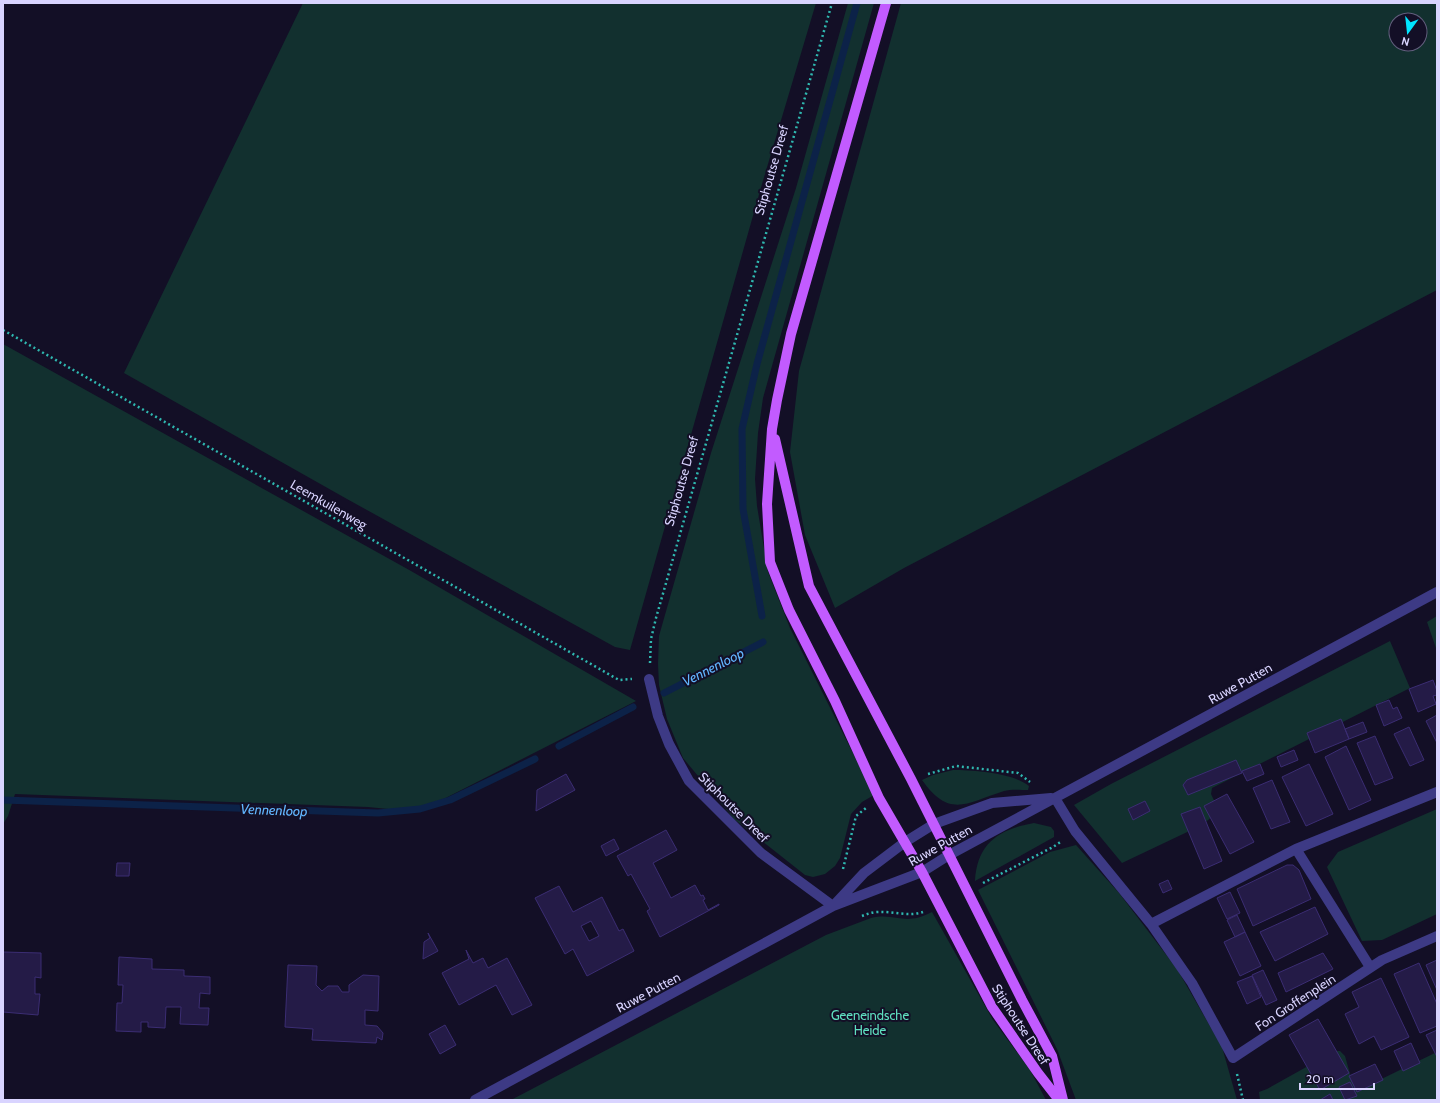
<svg xmlns="http://www.w3.org/2000/svg" width="1440" height="1103" viewBox="0 0 1440 1103" font-family="Cabin,sans-serif">
<style>
.green{fill:#12302f;fill-rule:evenodd}
.lines{fill:none;stroke-linecap:round;stroke-linejoin:round}
.stream{stroke:#0c2248;stroke-width:7}
.building{fill:#241b47;stroke:#3b2d73;fill-rule:evenodd}
.path{stroke:#2fb8b0;stroke-width:2.5;stroke-dasharray:2 3;stroke-linecap:butt}
.minor{stroke:#3d3a85;stroke-width:10}
.major{stroke:#c25bff;stroke-width:10}
.labels{text-anchor:middle;dominant-baseline:central;stroke-width:4;stroke-linejoin:round;paint-order:stroke}
.street-label{font-size:13px;fill:#d9d4ff;stroke:#130f26}
.park-label{font-size:13px;fill:#5fe0c0;stroke:#130f26}
.water-label{font-size:14px;font-style:italic;fill:#62b6ff;stroke:#130f26}
</style>
<rect width="100%" height="100%" fill="#130f26"/>
<path class="green" d="M303,3h513l-54,181 -132,466 -15,-3 -268,-148 -223,-126z
M848,3h26l-111,395 -5,35 -3,46 2,27 11,66 22,56 84,167 -12,7 -11,12 -11,44 -5,8 -10,8 -12,3 -8,-2 -71,-56 -51,-61 -16,-39 -8,-34 -1,-21 1,-28 52,-183 85,-265z
M901,3h536v287l-533,278 -69,40 -30,-73 -15,-83 9,-81zM1396,20h24v24h-24z
M3,344l408,227 225,130 -218,111 -50,-5 -353,-13 -7,22 -5,8z
M1437,616v35l-10,-29z
M1390,641l20,47 -198,100 -1,6 8,17 -17,14 -80,38 -48,-58 37,-21z
M953,770c21,0 60,3 76,16l-1,4c-7,0 -17,-1 -24,1 -38,12 -54,28 -82,-11l11,-5z
M1437,809v105l-55,26 -20,1 -35,-74 11,-15z
M1034,823l17,4 3,4v6l-79,44c2,-38 24,-52 59,-58z
M1076,845l43,48 58,76 45,78 15,53h-161l-19,-51 -79,-159 72,-38z
M932,912l61,108 37,50 16,30h-535l315,-165 45,-17c25,-6 33,9 61,-6z
M1335,1051h5l5,5 7,25 13,6 72,-35v48h-177l-1,-8 8,-3z"/>
<g class="lines">
<path class="stream" d="M762,616l-19,-107 -1,-80 15,-65 100,-361
M664,693l99,-51
M559,746l74,-39
M3,800l375,13 42,-4 30,-9 85,-41"/>
</g>
<path class="building" d="M1433,680l4,11v4l-4,1 3,8 -18,8 -9,-23z
M1389,700l4,9 4,-2 5,11 -18,8 -8,-21z
M1437,715v28l-11,-22z
M1341,719l8,20 -34,14 -8,-20z
M1363,722l4,10 -18,7 -4,-10z
M1409,727l15,33 -14,6 -16,-32z
M1375,736l18,42 -18,7 -18,-42z
M1346,746l25,54 -22,10 -24,-53z
M1294,750l4,10 -17,7 -4,-10z
M1236,760l6,13 -54,22 -5,-10 4,-5z
M1260,764l4,10 -17,7 -5,-10z
M1309,764l24,50 -27,12 -24,-49z
M566,774l9,16 -39,21 1,-21z
M1272,780l18,42 -19,7 -18,-41z
M1227,794l27,48 -24,12 -26,-48z
M1145,801l5,10 -17,9 -5,-11z
M1200,807l22,54 -18,8 -23,-55z
M666,830l11,20 -24,13 18,35 24,-13 6,11 2,-1 2,4 -2,1 5,10 11,-6v1l-59,32 -13,-26 3,-2 -19,-35 -3,2 -11,-20z
M614,839l5,10 -13,7 -5,-10z
M117,863h13l-1,13h-13z
M1287,865h6l6,5 12,29 -58,27 -16,-37z
M1168,880l4,9 -9,4 -4,-9z
M559,886l14,26 29,-15 17,34 4,-2 11,22 -47,25 -14,-27 -8,5 -30,-56zM591,921l8,15 -10,5 -8,-15z
M1230,892l10,21 -13,6 -10,-21z
M1315,907l13,27 -53,27 -15,-29z
M1237,915l8,17 -10,5 -8,-17z
M1245,932l16,34 -21,10 -16,-34z
M428,933l10,18 -15,8 1,-17 6,-4z
M466,950l7,13 10,-5 5,10 19,-10 25,47 -20,10 -16,-30 -37,20 -17,-32 27,-14z
M3,952l38,1v25l-6,-1v17h5l-2,21 -35,-3z
M1323,953l10,16 -47,23 -8,-19z
M119,957l33,2v10l32,1v6l26,1v17l-10,-1 -1,15h10l-1,17 -28,-1 1,-17h-15l-1,21 -17,-1v-5h-7v10l-25,-1 1,-28h5l1,-18h-5z
M1437,960v30l-11,-25z
M1419,963l18,41v22l-17,7 -26,-59z
M288,965l29,1 -1,19 6,6 6,-5h10l4,6h7v-7l14,-10 16,1 -1,35 -13,-1v15l12,1 6,7 -1,7 -5,-3 -1,6 -64,-3 1,-11 -28,-2z
M1263,970l14,30 -11,5 -14,-30z
M1252,976l9,21 -14,7 -10,-22z
M1381,978l28,59 -28,13 -7,-14 -15,8 -14,-30 14,-7 -7,-15z
M1318,1019l31,54 -29,17 -31,-55z
M445,1025l11,20 -16,9 -11,-20z
M1437,1030v27l-11,-22z
M1411,1043l9,20 -17,8 -9,-20z
M1375,1064l8,16 -26,12 -8,-16z
M1350,1082l7,14 -12,4 -6,-13z
M1330,1094l3,6h-13z"/>
<g class="lines">
<path class="path" d="M3,330l616,350 13,-1
M650,663l1,-24 5,-21 176,-615
M928,774l28,-8 62,7 12,9
M843,869l13,-53 10,-8
M983,883l70,-36 9,-6
M862,916c5,-2 10,-4 16,-4 15,-1 31,5 45,0
M1237,1074l6,26"/>
<path class="minor" d="M649,679l9,37 11,28 20,37 72,72 72,53
M1055,798l20,33 76,93 41,59 41,75 149,-98 55,-24
M1296,849l74,118
M836,903l28,-30 41,-31 29,-18 58,-21 59,-5
M1151,924l145,-75 141,-57
M475,1100l358,-194 89,-34 27,-17 488,-263"/>
<path class="major" d="M886,3l-95,331 -14,66 -5,29 -5,75 3,58 19,48 46,91 44,97 43,74 70,135 46,66 21,27
M775,439l34,147 102,193 111,221 30,56 11,44"/>
</g>
<g class="labels">
<g class="street-label">
<text transform="translate(771 170) rotate(-74)">Stiphoutse Dreef</text>
<text transform="translate(681 481) rotate(-74)">Stiphoutse Dreef</text>
<text transform="translate(329 504) rotate(30)">Leemkuilenweg</text>
<text transform="translate(1240 683) rotate(-29)">Ruwe Putten</text>
<text transform="translate(734 807) rotate(45)">Stiphoutse Dreef</text>
<text transform="translate(940 845) rotate(-29)">Ruwe Putten</text>
<text transform="translate(648 992) rotate(-28)">Ruwe Putten</text>
<text transform="translate(1295 1002) rotate(-33)">Fon Groffenplein</text>
<text transform="translate(1021 1024) rotate(57)">Stiphoutse Dreef</text>
</g>
<g class="park-label">
<text x="870" y="1015">Geeneindsche<tspan x="870" dy="15">Heide</tspan></text>
</g>
<g class="water-label">
<text transform="translate(713 667) rotate(-27)">Vennenloop</text>
<text transform="translate(274 810) rotate(2)">Vennenloop</text>
</g>
</g>
<rect width="1440" height="1103" fill="none" stroke="#d9d4ff" stroke-width="8"/>
<g transform="translate(1408 32) rotate(195)"><circle r="19" fill="#130f26" stroke="#625e7d"/>
<path d="M0-3L7 15L0 10L-7 15Z" fill="#00e5ff"/>
<text y="-6" font-size="11" font-weight="bold" text-anchor="middle" fill="#d9d4ff">N</text>
</g>
<path d="M1300 1083v6h74v-6" fill="none" stroke="#d9d4ff" stroke-width="2"/>
<text x="1306" y="1083" font-size="12" fill="#d9d4ff" stroke="#130f26" stroke-width="3" paint-order="stroke">20 m</text>
</svg>
